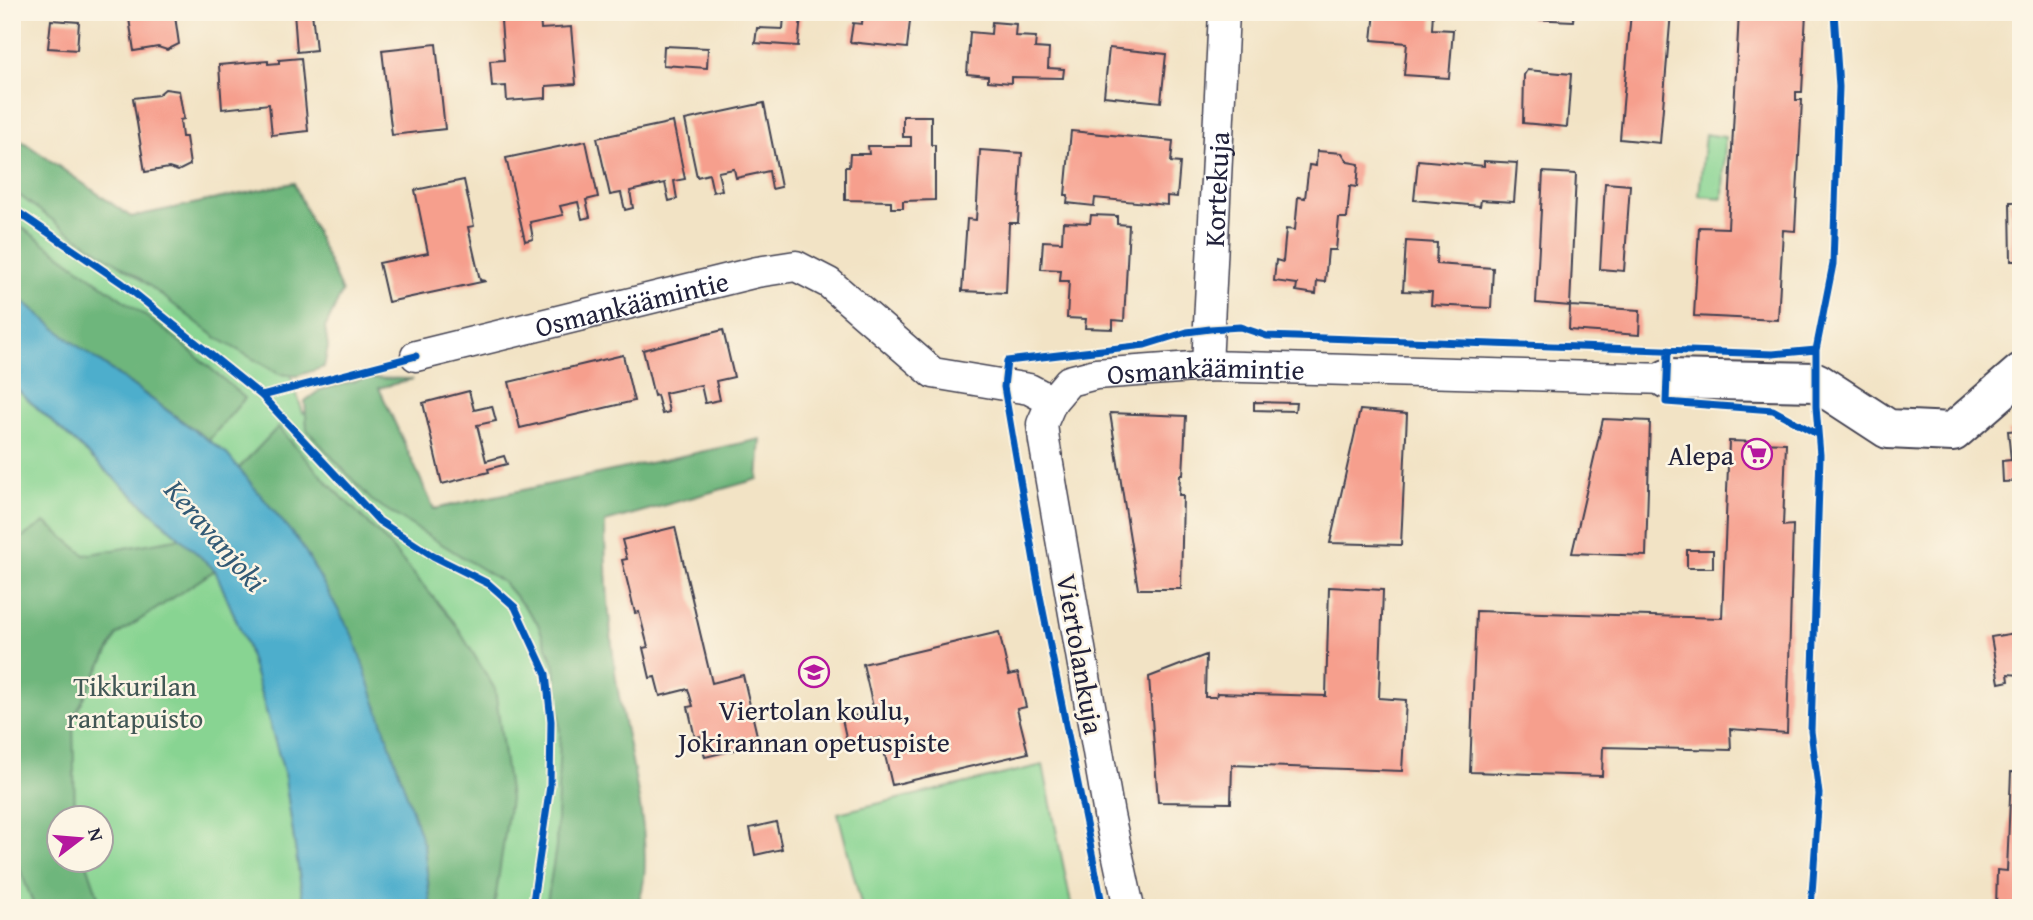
<svg xmlns="http://www.w3.org/2000/svg" width="2033" height="920" viewBox="0 0 2033 920" font-family="'Gentium Book Plus',serif">
<style>
.green{fill:#88d492;stroke:#557b66;stroke-width:2;fill-rule:evenodd}
.forest{fill:#6eb67c;stroke:#486c5c;stroke-width:2}
.water{fill:#4daecc;stroke:#386884;stroke-width:2}
.building{fill:#f69f8d}
.lines{fill:none;stroke-linecap:round;stroke-linejoin:round}
.street-casing{stroke:#413f50;stroke-width:33}
.secondary-casing{stroke:#413f50;stroke-width:42}
.street{stroke:#fff;stroke-width:30}
.secondary{stroke:#fff;stroke-width:38}
.cycleway-casing{stroke:#fcf5e5;stroke-width:11}
.cycleway{stroke:#0057b8;stroke-width:7}
.labels{text-anchor:middle;dominant-baseline:central;stroke-width:5;stroke-linejoin:round;paint-order:stroke}
.street-label{font-size:28px;fill:#22223b;stroke:#fcf5e5}
.poi-label{font-size:28px;fill:#22223b;stroke:#fcf5e5;text-anchor:end}
.park-label{font-size:28px;fill:#415755;stroke:#fcf5e5}
.water-label{font-size:30px;font-style:italic;fill:#335a75;stroke:#fcf5e5}
</style>
<rect width="100%" height="100%" fill="#fcf5e5"/>
<filter id="ink" filterUnits="userSpaceOnUse"><feTurbulence type="fractalNoise" baseFrequency=".0143" numOctaves="2"/><feDisplacementMap in="SourceGraphic" scale="14" xChannelSelector="R" yChannelSelector="G"/><feConvolveMatrix kernelMatrix="1 2 1 2 8 2 1 2 1" color-interpolation-filters="sRGB"/></filter>
<filter id="wash" filterUnits="userSpaceOnUse"><feTurbulence type="fractalNoise" baseFrequency=".00686" numOctaves="4" result="noise"/><feDisplacementMap in="SourceGraphic" scale="28" xChannelSelector="R" yChannelSelector="G"/><feGaussianBlur stdDeviation="1.57" result="paint"/><feColorMatrix in="noise" values="0 0 0 0 0 0 0 0 0 0 0 0 0 0 0 0 0 1.4 0 .05"/><feComposite in="paint" operator="in"/></filter>
<g filter="url(#wash)">
<rect width="100%" height="100%" fill="#f2e3c5"/>
<path class="green" d="M12,134l119,83 163,-34 -4,191 13,39 75,-25 56,121 150,-31 7,430h-160l-7,-62 -198,-393 -155,-112 -59,-49z
M1705,134l20,3 -2,61 -24,-2z
M12,385l203,185 31,73 38,129 20,136h-292zM60,818h42v42h-42z
M1043,765l29,143h-210l-24,-95z"/>
<path class="forest" d="M12,134l119,83 163,-34 48,109 -17,36 3,19 -4,20 -27,9 -18,-2 -62,-36 -79,-61 -72,-47 -54,-40z
M12,220l161,116 72,62 -36,42 -138,-99 -59,-49z
M367,378l46,1 -34,9 55,121 327,-70 -3,40 -153,43c0,50 4,100 10,149 6,56 49,192 20,237h-89l10,-61 4,-114 -5,-66 -18,-45 -33,-39 -133,-83 -64,-70 -2,-29 15,-11z
M278,427l50,56 58,58 68,81 41,67 15,110 -16,109h-63l-7,-62 -185,-378z
M45,522l40,33 96,-17 34,32 -98,65 -44,84 2,99h-15v42l26,1 16,47h-67l-23,-59v-305z"/>
<path class="water" d="M12,292l59,49 155,112 75,91 53,94 70,208 7,62h-127l-20,-136 -38,-129 -31,-73 -203,-185z"/>
<g id="blocks">
<path class="building" d="M128,12h42l1,5 4,-1 4,28 -12,6 -9,-3 -24,4z
M294,12h18l4,38 -19,2z
M863,12h48l-4,36 -57,-6 3,-19 9,1z
M1375,12h58l-1,17 21,1 -4,48 -45,-3 3,-32 -35,-3z
M1531,12h43l-1,9 -43,-2z
M1631,12h40l-11,131 -40,-4z
M1739,12h67l-4,80h-6v8h6l-7,131 -12,-1 -5,90 -84,-4 5,-89 29,1z
M784,15l17,2 -3,29 -43,-3 2,-15 26,1z
M540,18l1,11 30,-2 5,57 -30,2v12l-39,3 -1,-15 -14,1 -2,-26 14,-1 -3,-39z
M51,20l28,2 -2,28 -29,-2z
M992,22l24,2 -1,12 21,1 -1,11 14,1 -1,19 16,1 -1,9 -52,-1v6l-23,-2v-5l-21,-2 3,-42 21,2z
M436,44l9,85 -53,6 -10,-85z
M664,46l44,2 -1,20 -44,-3z
M1109,48l57,6 -5,48 -57,-6z
M301,58l7,73 -36,4 -3,-31 -47,5 -3,-44 49,-4v3l11,-1v-3z
M1527,70l44,4 -4,53 -44,-4 1,-48z
M165,89l14,2 5,28 -4,1 2,17h4l4,28 -12,6 -9,-3 -24,4 -12,-74 25,-3z
M764,103l17,84 -9,2 -3,-18 -33,7 -2,-9 -16,3 4,18 -9,2 -4,-18 -12,3 -12,-57z
M903,116h28v29h4v55l-32,1v7h-12v-7l-46,-1v-33h4l1,-13h19l-1,-8h43v-9h-8z
M673,122l12,57 -11,2 3,18 -8,2 -4,-18 -35,8 3,17 -8,2 -4,-17 -11,2 -13,-57z
M1071,131l102,10 -2,21 9,1 -3,34 -10,-1v9l-72,-7 -1,8 -27,-3 1,-8h-3z
M586,141l12,56 -12,3 4,17 -8,2 -4,-17 -18,4 3,9 -33,7 3,17 -8,2 -19,-83z
M980,150l42,3 -4,70h-9l-3,70 -44,-2 5,-72 9,1z
M1317,151l25,2 6,9 11,2 -2,23 -7,-1 -3,32h-8l-3,32h-8l-3,32 -8,-1 -1,13 -20,-3 1,-7 -23,-3 2,-21 7,2 3,-33 9,1 3,-33 7,1 4,-33 7,1z
M1418,160l66,6v-5l33,2 -3,39 -33,-2 -1,6 -66,-6z
M1543,172l33,2 -6,132 -34,-3z
M464,180l10,46 -6,1 12,53 6,1 -98,21 -9,-39 49,-10 -13,-63z
M1605,183l25,2 -6,86 -24,-2z
M2010,202h11v59h-10z
M1091,215l26,1v8l12,1 -5,96 -11,-1v9l-28,-1 1,-9 -19,-1 2,-37h-9l1,-11 -20,-1 2,-28 19,1 1,-20 27,1z
M1406,241l31,2 -1,21 57,4 -2,40 -60,-3 1,-13 -29,-1z
M1570,306l70,4 -1,25 -70,-5z
M723,330l11,47 -18,4 4,19 -15,3 -4,-18 -36,8 4,19 -7,2 -5,-19 -3,1 -11,-46z
M623,355l11,46 -114,27 -11,-46z
M469,391l5,19 18,-4 4,15 -19,4 9,36 18,-5 3,8 -19,5 1,3 -47,12 -19,-81z
M1254,402l42,1 -1,8 -41,-1z
M1360,410l47,4 -6,131 -71,-2z
M1110,413l76,3 -3,59h-3l-1,20h4l-2,94h-43z
M1603,419l47,2 -4,135 -74,-3z
M2021,430v51l-18,1 -1,-21 9,-1 -3,-29z
M1729,441l57,2 -3,83 10,-1 -6,208 -57,-4 1,21 -128,-3 -1,29 -132,-4 6,-161 246,7z
M675,527l37,156 31,-8 16,69 -54,13 -5,-21 -5,2 -7,-31 5,-1 -5,-17 -28,7 -5,-19 -5,1 -7,-30 5,-1 -9,-35 -4,1 -13,-53 5,-1 -5,-19z
M1687,550h26v18h-26z
M1329,587l54,3 -4,108 27,2 -4,71 -170,-6 -1,38 -73,-1 -9,-125 57,-22 -1,42h11l1,-4 109,3z
M999,632l10,43 9,-2 8,34 -9,2 11,44 -136,32 -11,-47 -33,8 -6,-27 32,-8 -11,-47z
M2021,632v43l-13,-1 1,7 -10,2 -8,-46z
M2011,772l10,1v135h-25l1,-38 10,1z
M776,822l6,27 -27,6 -5,-27z"/>
</g>
</g>
<g filter="url(#ink)">
<use href="#blocks" fill-opacity="0" stroke="#413f50" stroke-width="2"/>
<g class="lines">
<g class="street-casing">
<g id="street">
<path id="s1" d="M416,356l341,-84 39,-6 33,17 104,90 96,16 23,12"/>
<path id="s2" d="M1207,366l17,-354"/>
<path id="s3" d="M1129,908l-20,-93 -65,-374 -2,-17 10,-23 17,-20 27,-7 111,-8 460,13"/>
</g>
</g>
<g class="secondary-casing">
<path id="secondary" d="M1667,379l149,3 72,47 65,3 68,-59"/>
</g>
<use href="#street" class="street"/>
<use href="#secondary" class="secondary"/>
<g class="cycleway-casing">
<path id="cycleway" d="M12,208l110,75 140,113 117,125 54,35 56,28 26,23 31,67 5,47 -1,65 -18,122
M1668,350l-2,52 107,8 44,24
M262,396l154,-40
M1103,908l-63,-312 -36,-209 3,-26 138,-16 42,-13 23,-3 30,-2 27,9 506,18 43,-4
M1811,908l8,-114 -8,-63 9,-276 -4,-48v-57l17,-86 6,-177 -5,-75"/>
</g>
<use href="#cycleway" class="cycleway"/>
</g>
</g>
<defs>
<g id="supermarket-ring" transform="scale(1.575)"><circle r="9.5" fill="#fcf5e5" stroke="#b5179e" stroke-width="1.5"/><path d="M-6-5.5h2.5l.6 2H6L4.5 2H-2.5L-4.4-4H-6ZM-1.5 3.2a1.3 1.3 0 1 0 .1 0ZM3 3.2a1.3 1.3 0 1 0 .1 0Z" fill="#b5179e"/></g>
<g id="school-ring" transform="scale(1.575)"><circle r="9.5" fill="#fcf5e5" stroke="#b5179e" stroke-width="1.5"/><path d="M0-5L7-2L0 1L-7-2ZM-4 1L0 2.5L4 1V4Q0 6-4 4Z" fill="#b5179e"/></g>
</defs>
<g fill-rule="evenodd">
<use href="#supermarket-ring" x="1757" y="454"/>
<use href="#school-ring" x="814" y="672"/>
</g>
<g class="labels">
<g class="street-label">
<text stroke="none"><textPath href="#s2" startOffset="177">Kortekuja</textPath></text>
<text stroke="none"><textPath href="#s1" startOffset="222">Osmankäämintie</textPath></text>
<text stroke="none"><textPath href="#s3" startOffset="681">Osmankäämintie</textPath></text>
<text transform="translate(1081 654) rotate(80)">Viertolankuja</text>
</g>
<g class="poi-label">
<text x="1734" y="454">Alepa</text>
<text x="814" y="709" text-anchor="middle">Viertolan koulu,<tspan x="814" dy="32">Jokirannan opetuspiste</tspan></text>
</g>
<g class="park-label">
<text x="135" y="685">Tikkurilan<tspan x="135" dy="32">rantapuisto</tspan></text>
</g>
<g class="water-label">
<text transform="translate(216 535) rotate(49)">Keravanjoki</text>
</g>
</g>
<rect width="2033" height="920" fill="none" stroke="#fcf5e5" stroke-width="42"/>
<g transform="translate(80 839) rotate(74)"><circle r="33" fill="#fcf5e5" stroke="#a5a1a1" stroke-width="2"/>
<path d="M0-5L12 26L0 18L-12 26Z" fill="#b5179e"/>
<text y="-10" font-size="19" font-weight="bold" text-anchor="middle" fill="#22223b">N</text>
</g>
</svg>
